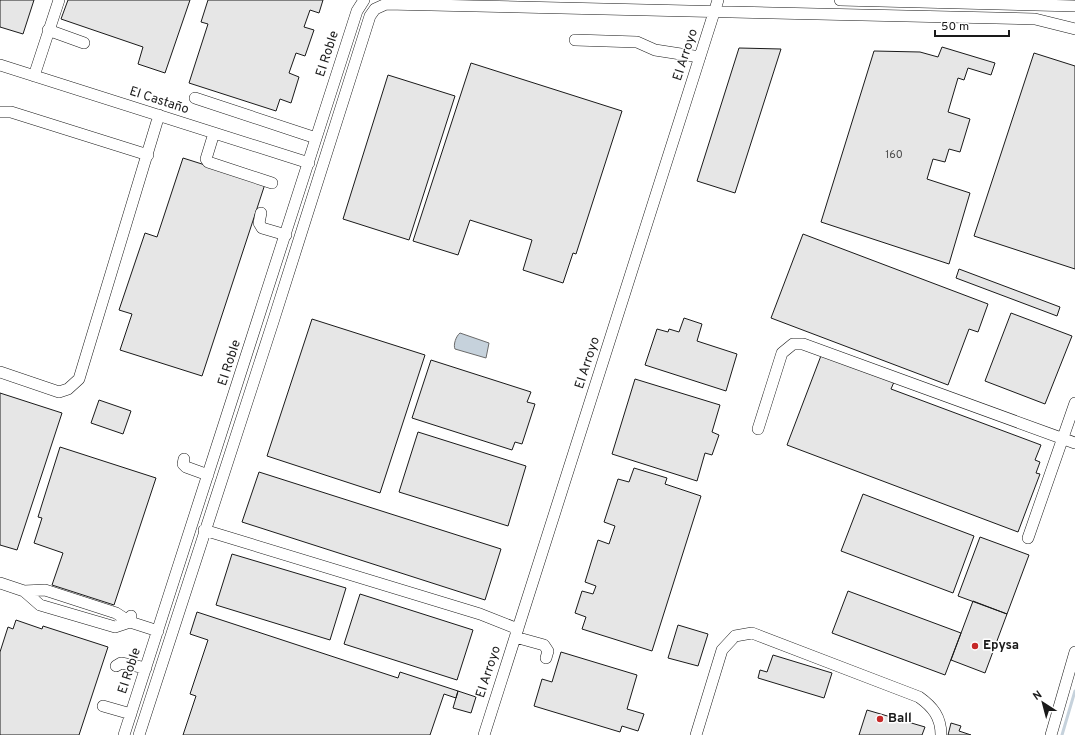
<svg xmlns="http://www.w3.org/2000/svg" width="1075" height="735" viewBox="0 0 1075 735" font-family="Overpass,sans-serif">
<style>
.water{fill:#c6d2dc;stroke:#6a6a6a}
.lines{fill:none;stroke-linecap:round;stroke-linejoin:round}
.stream{stroke:#c6d2dc;stroke-width:3}
.building{fill:#e6e6e6;stroke:#1a1a1a}
.minor-casing{stroke:#1a1a1a;stroke-width:12}
.minor{stroke:#fff;stroke-width:11}
.poi-dot{fill:#c62828;stroke:#fff;stroke-width:1.5}
.labels{text-anchor:middle;dominant-baseline:central;stroke-width:3;stroke-linejoin:round;paint-order:stroke}
.number-label{font-size:11px;fill:#4d4d4d}
.street-label{font-size:13px;fill:#1a1a1a;stroke:#fff}
.poi-label{font-size:13px;font-weight:bold;fill:#1a1a1a;stroke:#fff;text-anchor:start}
</style>
<rect width="100%" height="100%" fill="#fff"/>
<path class="water" d="M460,333l29,10 -3,15 -31,-9c-2,-4 1,-13 5,-16z"/>
<g class="lines">
<path class="stream" d="M1062,735l13,-44"/>
</g>
<path class="building" d="M0,0h34l-11,34 -23,-7z
M68,0h122l-25,73 -27,-9 5,-17 -82,-28z
M208,0h115l-4,13 -9,-3 -6,17 10,3 -9,26 -9,-3 -7,20 10,4 -8,26 -11,-4 -4,12 -87,-28 19,-59 -7,-2z
M942,47l53,16 -4,12 -23,-7 -4,12 -6,-2 -10,34 22,7 -10,33 -11,-3 -4,13 -12,-3 -6,20 43,14 -21,71 -128,-42 53,-171 46,1 18,5z
M739,48l42,1 -46,144 -38,-12z
M1034,53l41,13v203l-101,-33z
M471,63l151,48 -46,143 -3,-1 -10,30 -40,-13 9,-30 -62,-20 -12,35 -45,-14z
M388,75l67,21 -46,144 -66,-21z
M183,158l82,26 -63,192 -82,-26 12,-36 -13,-4 26,-77 12,4z
M803,234l185,70 -10,28 -9,-3 -21,56 -177,-67z
M959,269l101,38 -3,9 -101,-38z
M1011,313l61,23 -27,68 -60,-23z
M684,318l18,6 -5,17 40,13 -11,37 -81,-26 12,-36 11,3 1,-3 10,3z
M312,319l113,36 -45,138 -113,-37z
M822,353l72,29 -3,7 150,56 -6,15 5,2 -4,11 4,1 -22,58 -231,-87z
M431,360l100,32 -4,10 8,2 -13,40 -7,-2 -3,8 -100,-32z
M635,379l85,26 -8,27 7,3 -7,20 -7,-2 -8,28 -85,-27z
M0,393l62,20 -45,137 -17,-5z
M99,400l32,11 -8,23 -32,-11z
M418,432l108,34 -18,60 -109,-34z
M60,447l96,31 -42,127 -62,-20 11,-32 -29,-10 8,-25 -4,-1z
M634,468l33,10 -2,6 36,12 -49,155 -70,-22 4,-12 -11,-4 7,-22 11,3 3,-8 -11,-4 13,-42 11,4 6,-18 -11,-4 14,-43 11,3z
M259,472l242,77 -16,51 -243,-78z
M863,494l111,42 -21,57 -112,-42z
M980,537l49,18 -22,59 -49,-18z
M232,554l114,34 -16,52 -114,-35z
M848,591l113,42 -16,42 -113,-42z
M360,594l113,36 -16,50 -113,-36z
M973,601l34,13 -22,59 -34,-13z
M197,612l201,66 2,-6 58,19 -2,7 -12,-4 -14,41h-247l13,-39 -6,-2 18,-54 -18,-6z
M16,620l26,9 1,-3 65,21 -29,88h-79v-83l8,-25 5,2z
M678,625l30,9 -10,32 -30,-8z
M561,652l76,23 -10,34 17,5 -6,17 -16,-5 -2,6 -86,-26 8,-27 10,3z
M773,655l59,18 -8,25 -66,-20 2,-8 7,2z
M458,691l18,6 -5,16 -18,-5z
M867,710l58,17 -3,8h-63z
M951,723l10,3 -2,5 12,4h-23z"/>
<g class="lines">
<g class="minor-casing">
<path id="minor" d="M840,0l235,6
M48,30l36,13
M575,40l62,2 18,8 45,7
M0,65l309,98
M34,76l25,-76
M195,98l121,40
M0,112h11l137,43
M214,133l-8,26 2,3 64,21
M261,213l-2,10 3,5 24,7
M0,372l59,20 9,-3 11,-10 80,-264
M758,429l24,-76 11,-9h10l272,99
M184,459l-1,5 3,3 22,8
M204,530l276,84 38,15
M1028,538l47,-135
M0,583l24,8 16,14 75,22 15,-5 -14,-9 -71,-23 -21,1
M131,616l-1,6 28,9
M515,637l29,8 4,6 -2,7
M116,666l5,-3 25,5
M103,706l28,8
M124,735l233,-724 7,-11
M139,735l134,-413 97,-306 5,-7 11,-5 649,15 40,10
M484,735l234,-735
M696,735l26,-85 13,-14 17,-3 167,64c14,10 22,20 22,38
M1051,735l24,-83"/>
</g>
<use href="#minor" class="minor"/>
</g>
<g class="poi-dot">
<circle cx="975" cy="646" r="4"/>
<circle cx="880" cy="719" r="4"/>
</g>
<g class="labels">
<g class="number-label">
<text x="894" y="155">160</text>
</g>
<g class="street-label">
<text transform="translate(328 54) rotate(-72)">El Roble</text>
<text transform="translate(686 55) rotate(-72)">El Arroyo</text>
<text transform="translate(159 101) rotate(18)">El Castaño</text>
<text transform="translate(230 363) rotate(-72)">El Roble</text>
<text transform="translate(588 363) rotate(-72)">El Arroyo</text>
<text transform="translate(130 671) rotate(-72)">El Roble</text>
<text transform="translate(489 672) rotate(-72)">El Arroyo</text>
</g>
<g class="poi-label">
<text x="983" y="646">Epysa</text>
<text x="888" y="719">Ball</text>
</g>
</g>
<g transform="translate(1043 703) rotate(324)" stroke="#ffffff" stroke-width="3" paint-order="stroke">
<path d="M0-3L7 15L0 10L-7 15Z" fill="#1a1a1a"/>
<text y="-6" font-size="11" font-weight="bold" text-anchor="middle" fill="#1a1a1a">N</text>
</g>
<path d="M935 30v6h74v-6" fill="none" stroke="#1a1a1a" stroke-width="2"/>
<text x="941" y="30" font-size="12" fill="#1a1a1a" stroke="#ffffff" stroke-width="3" paint-order="stroke">50 m</text>
</svg>
